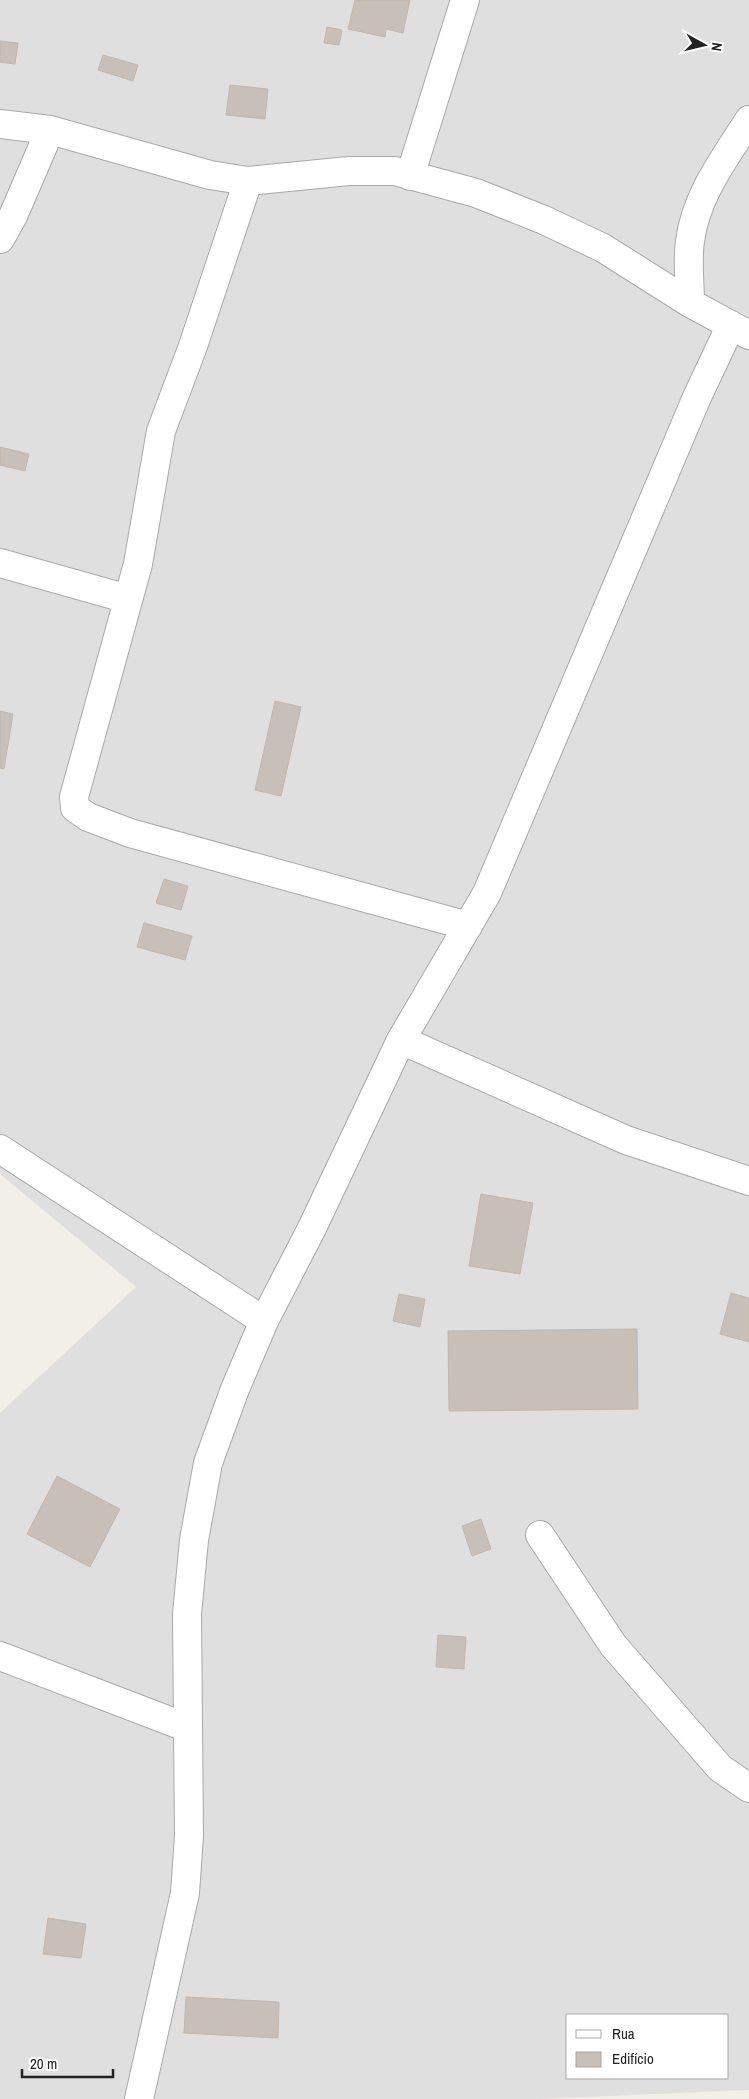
<svg xmlns="http://www.w3.org/2000/svg" width="749" height="2099" viewBox="0 0 749 2099" font-family="'Archivo Narrow',sans-serif">
<style>
.residential{fill:#e0dfdf;fill-rule:evenodd}
.building{fill:#c7bfb8;stroke:#c4b6ab}
.lines{fill:none;stroke-linecap:round;stroke-linejoin:round}
.minor-casing{stroke:#a9a9a9;stroke-width:30}
.minor{stroke:#fff;stroke-width:28}
</style>
<rect width="100%" height="100%" fill="#f2efe9"/>
<path class="residential" d="M0,0h749v2090l-209,9h-540v-686l136,-126 -136,-113zM568,2015h160v63h-160z"/>
<path class="building" d="M355,0h55l-7,33 -17,-4 -1,8 -37,-8z
M327,27l15,3 -3,15 -15,-2z
M0,41l18,2 -3,21 -15,-2z
M103,55l35,10 -5,16 -35,-11z
M230,85l38,4 -3,30 -39,-4z
M0,447l29,7 -4,17 -25,-6z
M275,701l26,6 -20,89 -26,-6z
M0,711l13,3 -9,55 -4,-1z
M164,879l24,7 -7,24 -25,-7z
M144,923l48,13 -7,24 -48,-13z
M481,1194l52,9 -13,71 -51,-8z
M731,1293l18,5v44l-29,-8z
M399,1294l26,5 -5,28 -27,-6z
M637,1329l1,80 -189,2 -1,-80z
M57,1476l63,33 -30,58 -63,-33z
M481,1519l10,30 -19,7 -10,-30z
M438,1635l28,2 -2,32 -28,-2z
M48,1918l38,6 -5,34 -38,-4z
M186,1997l93,5 -1,36 -94,-5z"/>
<g class="lines">
<g class="minor-casing">
<path id="minor" d="M0,124l50,6 160,45 38,6 101,-10h46l81,22 68,27 59,28 87,55 59,32
M410,176l55,-176
M248,181l-55,165 -32,85 -23,133 -64,233 1,11 13,9 42,16 338,93
M0,239l13,-23 37,-86
M690,303c0,-20 -3,-42 0,-62 6,-46 35,-83 59,-121
M0,563l128,36
M401,1040l225,100 123,41
M0,1149l264,172
M540,1535l73,110 107,123 29,20
M0,1656l188,72
M139,2099l46,-206 4,-57 -2,-222 7,-74 14,-77 27,-74 29,-68 48,-93 89,-188 86,-147 210,-496 34,-72"/>
</g>
<use href="#minor" class="minor"/>
</g>
<rect x="566" y="2014" width="162" height="65" fill="#ffffff" stroke="#a7a7a7"/>
<rect x="576" y="2030" width="25" height="8" fill="#ffffff" stroke="#a7a7a7"/>
<text x="612" y="2039" font-size="15" fill="#222222">Rua</text>
<rect x="576" y="2052" width="25" height="15" fill="#c7bfb8" stroke="#a7a7a7"/>
<text x="612" y="2064" font-size="15" fill="#222222">Edifício</text>
<g transform="translate(704 45) rotate(98)" stroke="#ffffff" stroke-width="4" paint-order="stroke">
<path d="M0-4L9 19L0 12L-9 19Z" fill="#222222"/>
<text y="-8" font-size="14" font-weight="bold" text-anchor="middle" fill="#222222">N</text>
</g>
<path d="M22 2069v8h91v-8" fill="none" stroke="#222222" stroke-width="2.5"/>
<text x="30" y="2069" font-size="15" fill="#222222" stroke="#ffffff" stroke-width="4" paint-order="stroke">20 m</text>
</svg>
